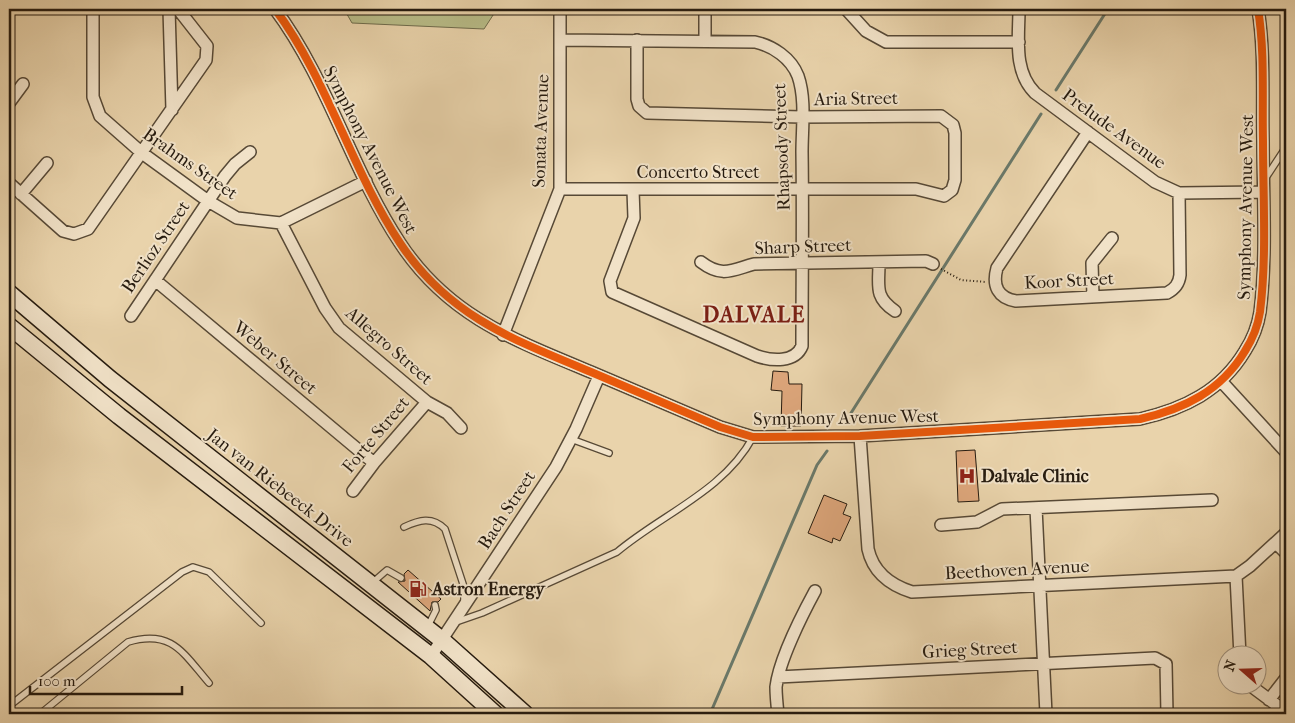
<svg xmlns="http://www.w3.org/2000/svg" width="1295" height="723" viewBox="0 0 1295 723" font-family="'IM FELL French Canon',serif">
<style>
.green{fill:#b8bc88;stroke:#6f6c4c}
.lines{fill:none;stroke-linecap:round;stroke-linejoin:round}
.stream{stroke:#6a796a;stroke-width:3}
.building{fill:#dea77c;stroke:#261b0f}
.lane-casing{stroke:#574936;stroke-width:8}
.street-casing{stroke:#574936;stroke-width:14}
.secondary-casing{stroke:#261b0f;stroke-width:19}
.path{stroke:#261b0f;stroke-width:2;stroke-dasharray:1 2.5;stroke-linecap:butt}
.lane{stroke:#f1e2c8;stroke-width:5.5}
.street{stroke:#f1e2c8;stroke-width:11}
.secondary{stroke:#f1e2c8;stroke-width:16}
.cycleway-casing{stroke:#f1e2c8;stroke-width:11}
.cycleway{stroke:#e8590c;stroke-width:8}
.labels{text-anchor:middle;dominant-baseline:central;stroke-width:4;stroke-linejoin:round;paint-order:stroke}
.street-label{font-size:18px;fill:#261b0f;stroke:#f1e2c8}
.poi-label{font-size:18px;font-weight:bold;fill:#261b0f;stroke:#f1e2c8;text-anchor:start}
.district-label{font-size:22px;font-weight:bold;letter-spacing:1px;fill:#7a1f14;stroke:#f1e2c8}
</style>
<rect width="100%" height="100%" fill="#e9d3ab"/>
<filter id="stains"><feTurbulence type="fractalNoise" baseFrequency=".004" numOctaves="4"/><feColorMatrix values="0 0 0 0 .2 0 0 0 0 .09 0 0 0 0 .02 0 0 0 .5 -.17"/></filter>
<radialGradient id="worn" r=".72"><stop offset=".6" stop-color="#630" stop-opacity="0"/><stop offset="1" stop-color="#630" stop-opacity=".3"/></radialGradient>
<path class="green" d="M344,9h153l-13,20 -132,-6z"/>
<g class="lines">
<path class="stream" d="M1056,90l52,-81
M851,413l190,-299
M710,714l107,-249 10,-14"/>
</g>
<path class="building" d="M773,371l15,1 1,12h13l-1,42h-20l1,-35 -11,-1z
M975,450l4,51 -21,1 -2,-51z
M824,495l23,9 -4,10 8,3 -11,24 -7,-3 -1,5 -24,-10z
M408,570l33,29 -3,3h-6l-2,9 -32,-29 7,-1 -1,-7z"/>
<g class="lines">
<g class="lane-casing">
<path id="lane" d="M1265,179l21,-32
M571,439l38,14
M404,527c15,-7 28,-11 41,2l19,58v14
M372,583l15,-13 14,8
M456,622l26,-9 135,-61c45,-38 107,-61 136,-115
M428,626l8,-16 -1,-5
M9,706l173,-134 11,-5 16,5 52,51
M40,714l88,-72c44,-13 55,11 81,41"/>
</g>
<g class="street-casing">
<path id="street" d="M93,9v88l7,19 42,37 66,48 29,17 44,5 85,-42
M169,9l3,101
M275,9c53,71 76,160 125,234 48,73 114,97 191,129 43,18 86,37 129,55l33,10 107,-1 280,-17c44,-10 81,-28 105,-68 7,-11 13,-26 15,-39 7,-56 3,-114 3,-171 -1,-43 2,-89 -5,-132
M846,9l20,22 20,11h133
M1019,9c0,29 -6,62 16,84l120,89 24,11 84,-1
M561,40l194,2c18,4 36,16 43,34 8,23 4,52 4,76 1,65 0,129 0,194 -7,17 -30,15 -45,10l-145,-64 -2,-11 24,-63 -1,-28
M705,41v-32
M9,103l14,-19
M1088,132l-91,136c-5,18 1,30 19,33l151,-8c8,-4 12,-9 13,-18l-1,-82
M9,183l54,48 11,3 14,-5 118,-169 1,-14 -29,-37
M560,189h356l28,7 8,-6 3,-10v-47l-2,-8 -12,-9 -139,1 -155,-4 -8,-7 -2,-7v-59
M21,194l26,-31
M281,223l44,85 14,20 88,74 20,11 14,15
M701,262c21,16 31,8 53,2l172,-3 7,3
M879,263c0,23 -5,34 16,48
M155,280l219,183
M1093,297l-1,-34 20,-25
M131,316l94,-140 10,-12 15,-12
M503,335l57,-146v-180
M1221,381l65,71
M860,436l8,113c5,23 22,36 44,43l324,-16 14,-10 36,-33
M353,491l21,-28 53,-61
M1036,508l10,206
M941,525l36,-3 25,-13 210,-9
M1276,543l10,10
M1236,576l4,80
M431,656l125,-189 20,-38 23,-53
M778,677l377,-19 11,6 1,50
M1251,686l35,26
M1269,700l17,-22
M778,714c-1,-9 -2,-18 -2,-27 3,-26 26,-72 39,-96"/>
</g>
<g class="secondary-casing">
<path id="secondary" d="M9,293l101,86 332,261 83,74
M9,326l110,90 312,240 64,58"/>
</g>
<path class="path" d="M941,269l20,11 25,2"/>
<use href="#lane" class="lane"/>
<use href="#street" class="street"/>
<use href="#secondary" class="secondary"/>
<g class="cycleway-casing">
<path id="cycleway" d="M275,9c53,71 76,160 125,234 48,73 114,97 191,129 43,18 86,37 129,55l33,10 107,-1 280,-17c44,-10 81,-28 105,-68 7,-11 13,-26 15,-39 7,-56 3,-114 3,-171 -1,-43 2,-89 -5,-132"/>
</g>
<use href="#cycleway" class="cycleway"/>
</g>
<defs>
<g id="hospital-bare" transform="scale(1.35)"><path d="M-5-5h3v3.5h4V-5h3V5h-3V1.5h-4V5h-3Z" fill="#8f2418" stroke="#f1e2c8" stroke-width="2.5" paint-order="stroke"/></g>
<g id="fuel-bare" transform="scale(1.35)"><path d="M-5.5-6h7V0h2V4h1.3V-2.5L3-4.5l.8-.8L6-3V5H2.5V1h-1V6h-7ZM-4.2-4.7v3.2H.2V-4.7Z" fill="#8f2418" stroke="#f1e2c8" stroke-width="2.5" paint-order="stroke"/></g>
</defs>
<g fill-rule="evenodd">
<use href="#hospital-bare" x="967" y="476"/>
<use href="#fuel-bare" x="418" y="589"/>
</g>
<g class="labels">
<g class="street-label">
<text transform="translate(856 99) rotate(-1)">Aria Street</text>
<text transform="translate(1114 129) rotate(36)">Prelude Avenue</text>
<text transform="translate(541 131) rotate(-88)">Sonata Avenue</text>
<text transform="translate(782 147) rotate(-92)">Rhapsody Street</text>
<text transform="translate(370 150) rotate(63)">Symphony Avenue West</text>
<text transform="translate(190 164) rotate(35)">Brahms Street</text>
<text x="698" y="172">Concerto Street</text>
<text transform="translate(1246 207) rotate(-89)">Symphony Avenue West</text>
<text transform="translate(156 247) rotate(-56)">Berlioz Street</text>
<text transform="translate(803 247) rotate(-2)">Sharp Street</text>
<text transform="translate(1069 281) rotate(-3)">Koor Street</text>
<text transform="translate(389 346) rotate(41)">Allegro Street</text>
<text transform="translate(275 358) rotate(40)">Weber Street</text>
<text transform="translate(846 418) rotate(-1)">Symphony Avenue West</text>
<text transform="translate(376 435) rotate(-50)">Forte Street</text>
<text transform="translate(280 488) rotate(38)">Jan van Riebeeck Drive</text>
<text transform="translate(507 510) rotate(-57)">Bach Street</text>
<text transform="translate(1017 570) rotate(-3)">Beethoven Avenue</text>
<text transform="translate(970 650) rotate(-3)">Grieg Street</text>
</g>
<g class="poi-label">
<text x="981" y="476">Dalvale Clinic</text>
<text x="432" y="589">Astron Energy</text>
</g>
<g class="district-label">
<text x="754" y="315">DALVALE</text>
</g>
</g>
<rect width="1295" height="723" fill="none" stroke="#e9d3ab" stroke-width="30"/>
<rect x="10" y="10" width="1275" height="703" fill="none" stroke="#261b0f" stroke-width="2.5"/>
<rect x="15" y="15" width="1265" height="693" fill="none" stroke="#261b0f"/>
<g transform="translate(1242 670) rotate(290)"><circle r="24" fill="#f1e2c8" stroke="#a0927e"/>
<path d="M0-4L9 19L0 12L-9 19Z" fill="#8f2418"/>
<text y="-8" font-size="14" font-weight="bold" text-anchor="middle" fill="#261b0f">N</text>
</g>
<path d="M30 686v8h152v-8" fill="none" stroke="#261b0f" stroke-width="2.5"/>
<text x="38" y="686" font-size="15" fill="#261b0f" stroke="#f1e2c8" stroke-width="4" paint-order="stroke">100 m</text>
<rect width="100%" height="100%" filter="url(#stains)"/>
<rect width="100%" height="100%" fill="url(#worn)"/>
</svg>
